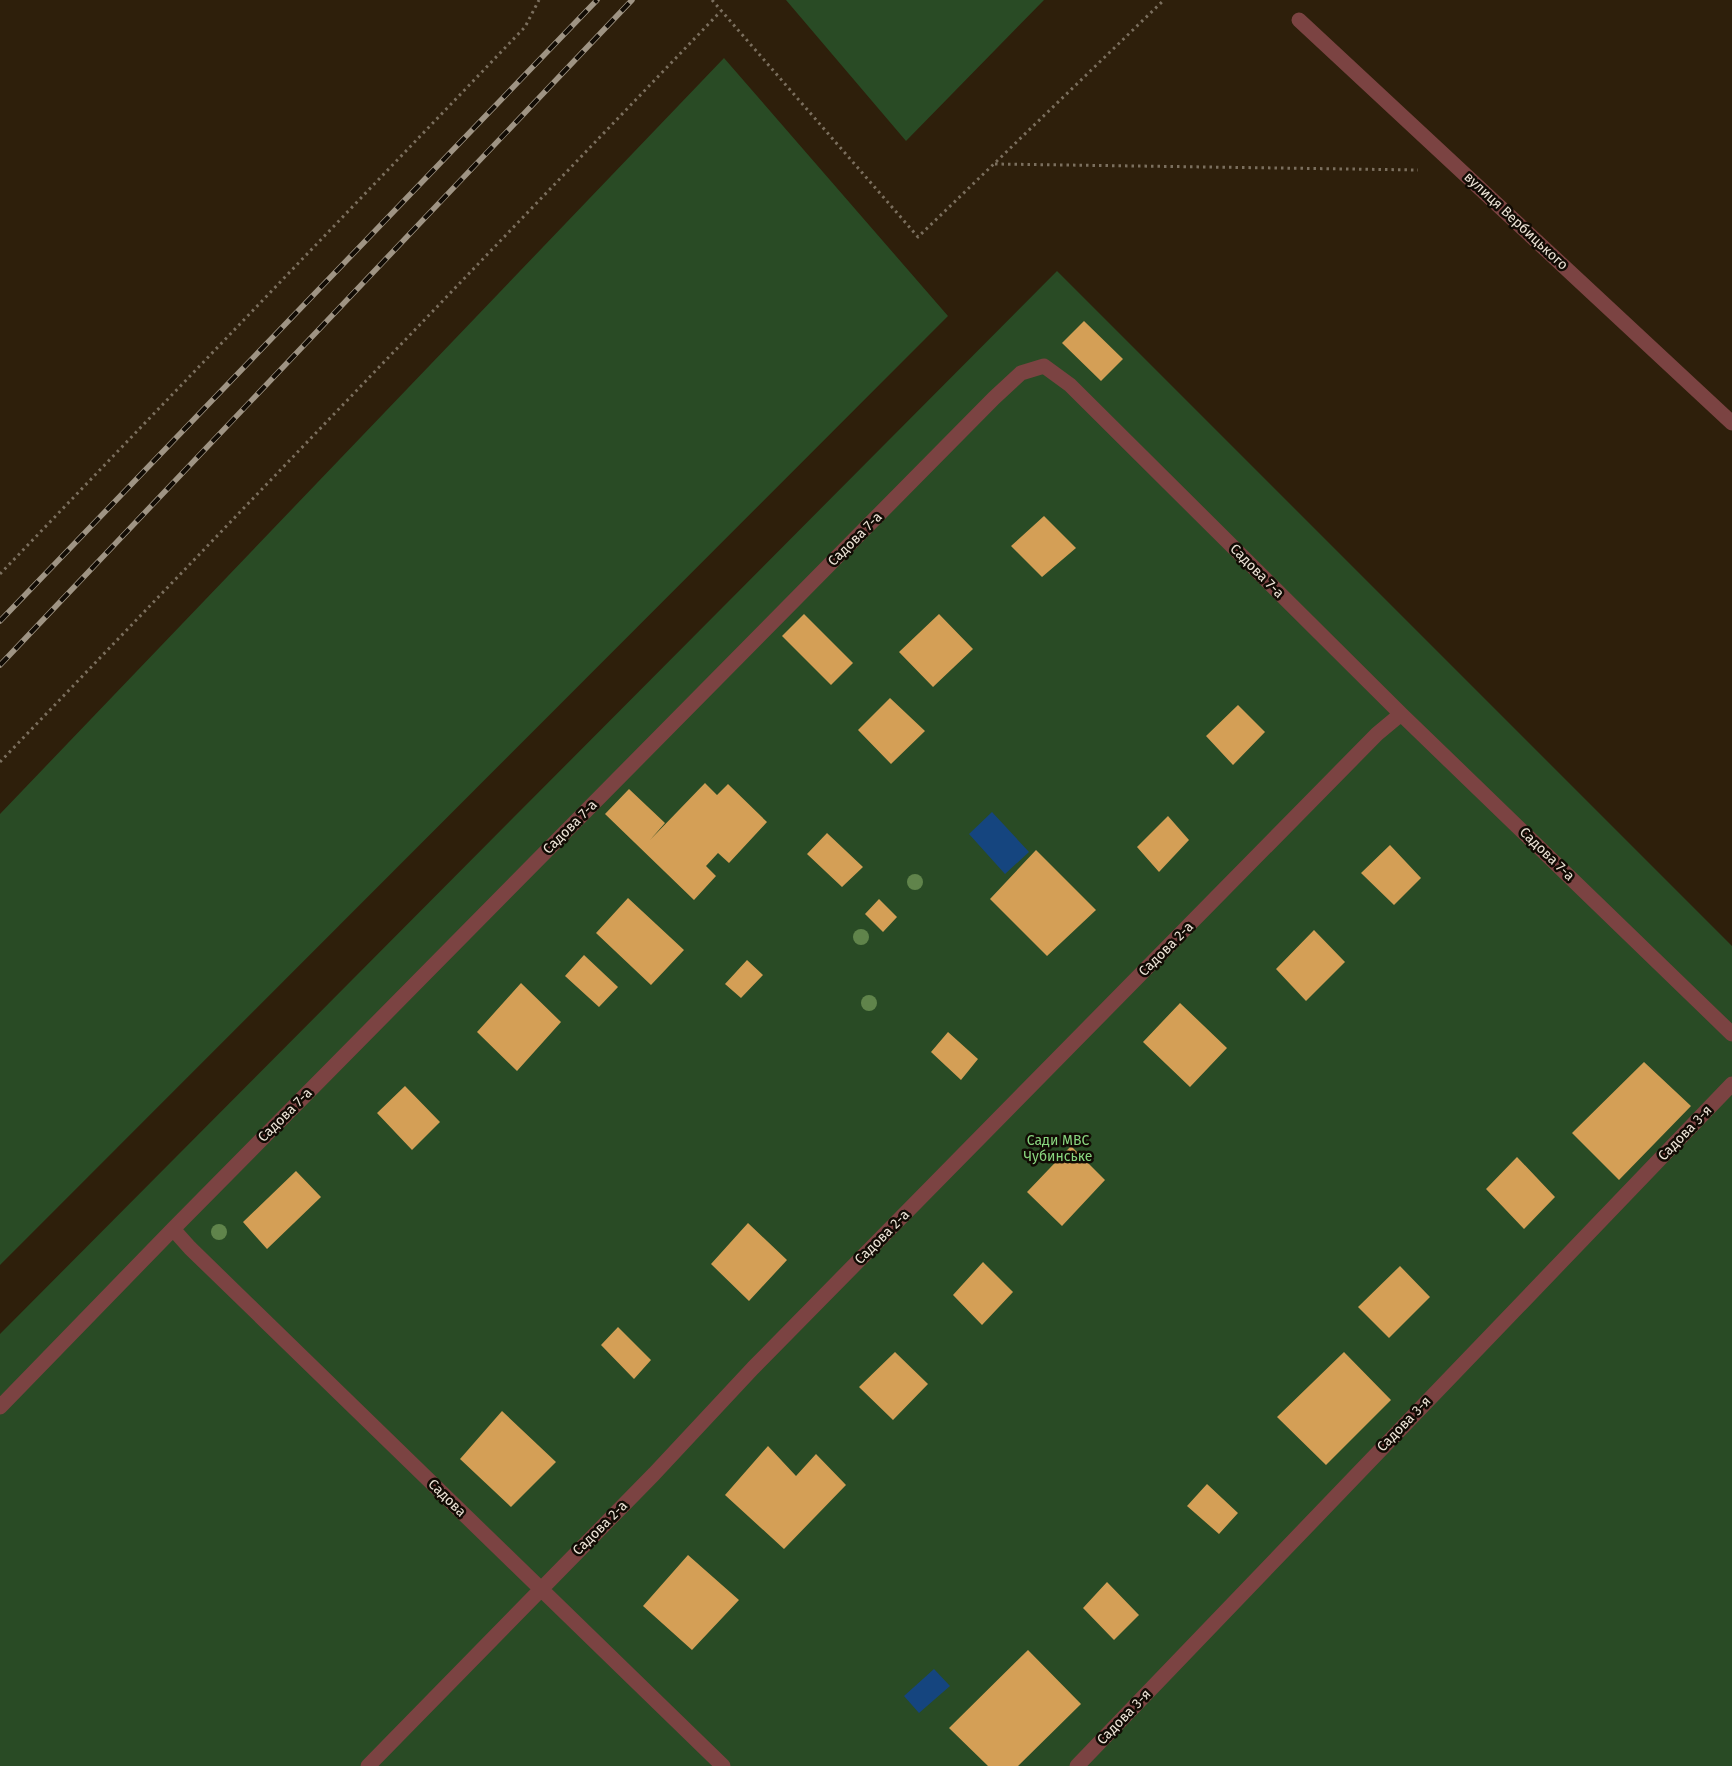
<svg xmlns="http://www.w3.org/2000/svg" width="1732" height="1766" viewBox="0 0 1732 1766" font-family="'Fira Sans',sans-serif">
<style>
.green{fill:#294b25}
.water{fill:#15457f}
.building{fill:#d49f56}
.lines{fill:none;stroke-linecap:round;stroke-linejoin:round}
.path{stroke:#7b6f5e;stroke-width:3;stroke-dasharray:2.5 4;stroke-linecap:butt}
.street{stroke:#7b4342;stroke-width:15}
.rail-casing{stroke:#9f9484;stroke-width:5.5}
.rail{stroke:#110b04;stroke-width:4;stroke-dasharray:11;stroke-linecap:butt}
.tree{fill:#60844b}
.labels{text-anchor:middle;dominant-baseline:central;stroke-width:5;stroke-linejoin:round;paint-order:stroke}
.street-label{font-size:14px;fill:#ece3d6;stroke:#110b04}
.park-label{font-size:14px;fill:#89d67f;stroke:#110b04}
</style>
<rect width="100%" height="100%" fill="#2e1f0b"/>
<path class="green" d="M786,0h258l-138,141z
M724,58l224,258 -948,949v-451z
M1057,271l675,675v820h-1732v-432z"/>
<path class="water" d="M992,812l37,40 -24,22 -36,-40z
M934,1669l16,17 -31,27 -15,-17z"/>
<path class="building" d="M1084,321l39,38 -22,22 -39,-38z
M1044,516l32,32 -34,29 -31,-31z
M804,614l49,49 -22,22 -49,-49z
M939,614l34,35 -40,38 -34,-35z
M890,698l35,33 -34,33 -33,-34z
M1238,705l27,27 -32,33 -27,-29z
M705,783l12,12 11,-11 39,38 -38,41 -11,-10 -12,13 10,10 -22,24 -89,-86 24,-25 36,34 -15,17z
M1168,816l21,24 -30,32 -22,-25z
M827,833l36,34 -21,20 -35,-33z
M1390,845l31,33 -27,27 -33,-32z
M1036,850l60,60 -49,46 -57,-57z
M628,898l56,52 -33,35 -55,-52z
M879,899l18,18 -14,15 -18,-18z
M1314,930l31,32 -39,39 -30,-32z
M584,955l34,32 -19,20 -34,-31z
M747,960l16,15 -22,23 -16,-14z
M521,983l40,39 -44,49 -40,-39z
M1180,1003l47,45 -37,39 -47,-45z
M948,1032l30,27 -17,21 -30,-28z
M1644,1062l47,44 -72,74 -47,-47z
M405,1086l35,36 -28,28 -35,-37z
M1071,1146l34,34 -43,46 -35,-34z
M1517,1157l38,40 -31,32 -38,-40z
M296,1171l25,26 -54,52 -24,-27z
M748,1223l39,37 -38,41 -38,-37z
M983,1262l30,30 -31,33 -29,-30z
M1400,1266l30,31 -41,41 -31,-31z
M618,1327l33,33 -17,19 -33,-34z
M895,1352l33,32 -35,36 -34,-33z
M1344,1352l47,48 -65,65 -49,-48z
M502,1411l54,51 -45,45 -51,-48z
M768,1446l28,30 20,-22 30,31 -62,64 -59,-54z
M1207,1484l31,29 -19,21 -32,-28z
M688,1555l51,45 -47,50 -49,-44z
M1107,1582l32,33 -25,25 -31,-32z
M1028,1650l53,54 -63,62h-30l-39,-38z"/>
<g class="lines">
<path class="path" d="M712,0l206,237 246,-237
M995,164l423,6
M0,574l525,-547 14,-27
M0,762l721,-751"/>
<path class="street" d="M1299,20l433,403
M173,1229l17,19 533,518
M0,1407l173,-178 821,-831 27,-25 23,-7 26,19 331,329 331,320
M368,1766l286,-292 99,-106 624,-634 24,-20
M1077,1766l655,-682"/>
<g class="rail-casing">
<path id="rail" d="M0,621l597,-621
M0,665l632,-665"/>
</g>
<use href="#rail" class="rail"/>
</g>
<g class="tree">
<circle cx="915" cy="882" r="8"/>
<circle cx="861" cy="937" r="8"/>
<circle cx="869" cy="1003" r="8"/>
<circle cx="219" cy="1232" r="8"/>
</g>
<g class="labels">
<g class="street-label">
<text transform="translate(1516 221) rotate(43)">вулиця Вербицького</text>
<text transform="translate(855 539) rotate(-45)">Садова 7-а</text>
<text transform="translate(1257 571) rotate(45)">Садова 7-а</text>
<text transform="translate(570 827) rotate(-45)">Садова 7-а</text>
<text transform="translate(1547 854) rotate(44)">Садова 7-а</text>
<text transform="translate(1166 949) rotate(-45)">Садова 2-а</text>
<text transform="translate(285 1115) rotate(-45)">Садова 7-а</text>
<text transform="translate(1685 1133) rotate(-46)">Садова 3-я</text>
<text transform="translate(882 1237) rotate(-45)">Садова 2-а</text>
<text transform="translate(1404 1424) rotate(-46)">Садова 3-я</text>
<text transform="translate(447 1498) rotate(45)">Садова</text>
<text transform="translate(600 1528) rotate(-45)">Садова 2-а</text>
<text transform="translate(1124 1717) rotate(-46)">Садова 3-я</text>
</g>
<g class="park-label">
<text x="1058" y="1140">Сади МВС<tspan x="1058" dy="16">Чубинське</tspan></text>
</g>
</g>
</svg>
